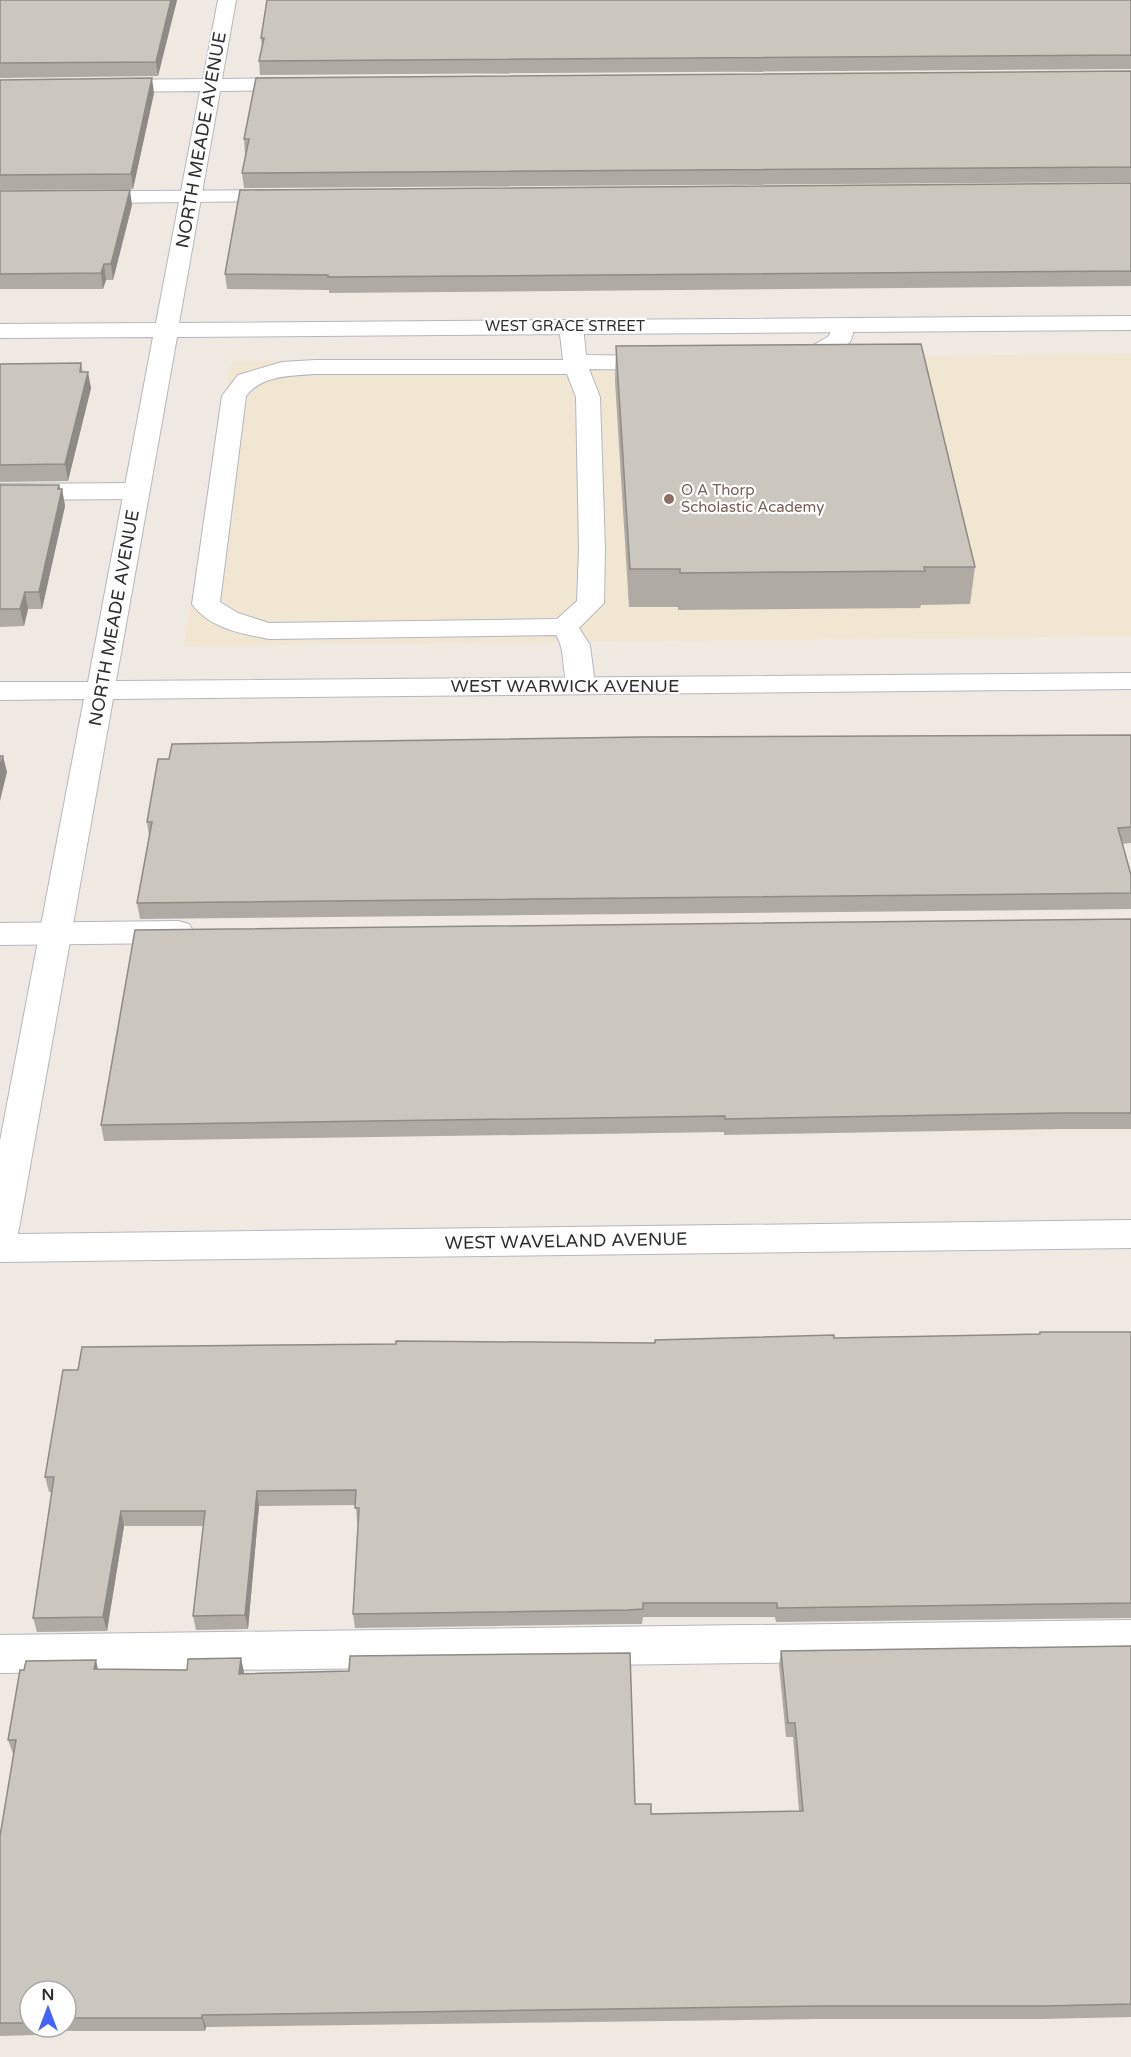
<svg xmlns="http://www.w3.org/2000/svg" width="1131" height="2057" viewBox="0 0 1131 2057" font-family="'Varela Round',sans-serif">
<style>
.education{fill:#f0e6d1}
.lines{fill:none;stroke-linecap:round;stroke-linejoin:round}
.service-casing{stroke:#b4b7c1;stroke-width:2}
.minor-casing{stroke:#b4b7c1;stroke-width:2}
.service{fill:#fff;fill-rule:evenodd}
.minor{fill:#fff;fill-rule:evenodd}
.wall{fill:#afaba4;fill-rule:evenodd}
.shaded-wall{fill:#8e8b86}
.building{fill:#cbc7bf;stroke:#8e8b86;stroke-width:1.5}
.education-dot{fill:#8d6e63;stroke:#fff;stroke-width:2}
.labels{text-anchor:middle;dominant-baseline:central;stroke-width:4.5;stroke-linejoin:round;paint-order:stroke}
.far-street-label{font-size:15px;fill:#2e2e2e;stroke:#fff}
.far-education-label{font-size:15px;fill:#785e54;stroke:#fff;text-anchor:start}
.street-label{font-size:18px;fill:#2e2e2e;stroke:#fff}
</style>
<rect width="100%" height="100%" fill="#efe9e1"/>
<path class="education" d="M1131,354v282l-947,10 47,-285z"/>
<g class="lines">
<g class="service-casing">
<path id="service" d="M283,190l8,1 3,5 -3,5 -291,3v-12z
M571,319l8,2 4,5 3,29 74,1 8,2 4,5 -4,5 -8,2 -71,-1 11,28 5,153 -1,53 -25,25 11,17 5,40 -4,6 -10,3 -10,-3c-11,-16 -4,-39 -15,-56l-287,4c-27,-5 -60,-11 -77,-35l30,-208 16,-21 44,-13 33,-2h248l-4,-34 4,-5zM315,374h252l9,23 3,153 -2,51 -20,18 -288,4 -31,-10 -18,-11 26,-206c16,-21 44,-20 69,-22z
M842,319l8,2 4,5c-1,6 -1,14 -6,18 -16,15 -45,25 -66,20l-4,-5 4,-5 23,-4 24,-14 5,-15z
M137,483l9,3 4,5 -4,5 -9,3 -137,1v-16z
M178,921l11,3 5,8 -5,8 -11,3 -178,2v-22z
M1131,1620v38l-1131,15v-38z"/>
</g>
<g class="minor-casing">
<path id="minor" d="M218,0h18l-14,79 76,-1 7,2 3,4 -3,4 -7,2 -78,1 -41,232 952,-7v14l-954,7 -61,344 1015,-8v16l-1018,10 -95,535 1113,-14v28l-1131,14v-121l84,-442 -84,1v-18h88l65,-345 -153,1v-14l156,-1 44,-232 -93,1 -7,-2 -3,-4 3,-4 7,-2 96,-1z"/>
</g>
<use href="#service" class="service"/>
<use href="#minor" class="minor"/>
</g>
<path class="wall" d="M0,0h177l-19,76 -158,2z
M1131,0v69l-871,6 -1,-14 3,-13 -1,-10z
M1131,71v111l-887,6 -2,-15 4,-19h-1l-1,-15z
M0,80l154,13 -21,96 -133,1z
M1131,183v103l-802,7v-3l-102,-1 -2,-15z
M0,191l132,14 -19,75h-7l-3,9h-103z
M616,346l359,221 -5,37 -49,1 -1,3 -242,2v-3h-49l-14,-226z
M81,363l2,9 8,16 -23,93 -68,1v-118z
M0,485h59l1,4h2l3,17 -23,103h-14l-4,17 -24,1z
M1131,735v108l-9,1 9,31v34l-991,10 -3,-16 12,-67 -2,-14z
M1131,919v210h-71l-336,6v-3l-620,9 -3,-16z
M1040,1332h91v286l-355,4 -1,-5h-132l-1,7h-14l-273,4 -2,-14 5,-92h-1l-1,-17 -97,1 -11,123 -52,1 -3,-14 10,-90h-79l-17,105 -70,1 -4,-14 19,-126h-3l-4,-15 610,-134 179,-5 205,-4z
M1131,1646v371l-90,2h-222l-613,8 -1,4h-168l-1,4 -36,1v-200l14,-82h-1l-5,-14 90,-71 89,1 54,-12 2,16 392,130 16,10 148,-3 -6,-74h-7l-7,-72 2,-14zM30,1991h36v36h-36z"/>
<path class="shaded-wall" d="M171,0h6l-19,76 -2,-14z
M152,78l2,15 -21,96 -2,-15z
M130,190l2,15 -19,75 -2,-16z
M104,264l2,16 -3,9 -2,-16z
M88,372l3,16 -23,93 -3,-17z
M59,485l2,9 1,-5 3,17 -23,103 -3,-17z
M25,592l3,17 -4,17 -4,-17z
M3,756l4,16 -7,29v-31z
M257,1491l2,15 -11,123 -3,-14z
M121,1511l3,15 -17,105 -4,-14z
M241,1658l3,14 -2,16 -3,-14z
M96,1660l3,14 -5,-5z
M202,2015l4,12 -1,4 -3,-13z
M33,2027h2l2,4 -1,4z"/>
<path class="building" d="M0,0h171l-15,62 -156,1z
M267,0h864v55l-872,6 5,-23h-3z
M1131,71v96l-889,6 7,-34h-5l12,-61z
M152,78l-21,96 -131,1v-95z
M1131,183v88l-803,6v-2l-103,-1 15,-84z
M130,190l-19,74h-7l-3,9 -101,1v-83z
M921,344l54,223h-51l1,4 -245,2v-4h-50l-14,-223z
M81,363l-1,9h8l-23,92 -65,1v-101z
M0,485h59l-1,4h4l-23,103h-14l-5,17h-20z
M1131,735v92l-13,1 13,47v18l-994,10 15,-81h-5l11,-63h11l3,-15 471,-7z
M0,756h3l-3,14z
M1131,919v194h-67l-339,6v-3l-624,9 34,-195z
M1040,1332h91v271l-354,5v-5h-134v6l-15,1 -275,4 6,-106h-4l1,-18 -99,1 -12,124 -52,1 12,-105h-84l-18,106 -70,1 21,-141h-9l18,-107h15l4,-23 314,-3v-3l259,2v-3l179,-5v3l206,-4z
M1131,1646v358l-86,2h-224l-619,9v3h-136v-27h-36v32h-30v-187l16,-96h-8l12,-70h4l2,-9 70,-1 -2,9 93,1 1,-11 53,-1 -2,16 110,-3 1,-15 280,-3 5,151h16v10l152,-3 -8,-88h-7l-7,-72z"/>
<circle class="education-dot" cx="669" cy="499" r="6"/>
<g class="labels">
<g class="far-street-label">
<text x="565" y="326">WEST GRACE STREET</text>
</g>
<g class="far-education-label">
<text x="681" y="490">O A Thorp<tspan x="681" dy="17">Scholastic Academy</tspan></text>
</g>
<g class="street-label">
<text transform="translate(201 140) rotate(-80)">NORTH MEADE AVENUE</text>
<text transform="translate(114 618) rotate(-80)">NORTH MEADE AVENUE</text>
<text x="565" y="686">WEST WARWICK AVENUE</text>
<text transform="translate(566 1241) rotate(-1)">WEST WAVELAND AVENUE</text>
</g>
</g>
<g transform="translate(48 2009)"><circle r="28" fill="#ffffff" stroke="#ababab" stroke-width="1.5"/>
<path d="M0-4.5L10 22L0 15L-10 22Z" fill="#4264fb"/>
<text y="-9" font-size="16" font-weight="bold" text-anchor="middle" fill="#2e2e2e">N</text>
</g>
</svg>
